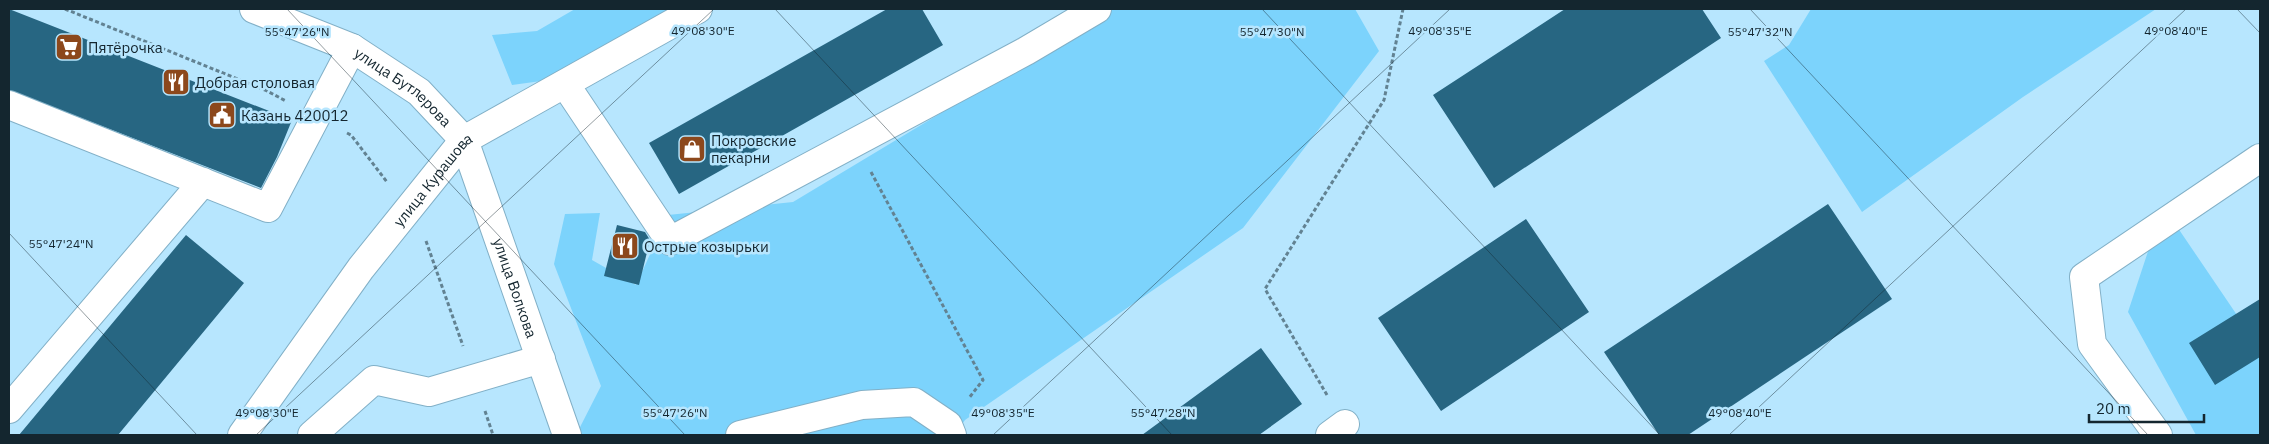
<svg xmlns="http://www.w3.org/2000/svg" width="2269" height="444" viewBox="0 0 2269 444" font-family="'IBM Plex Sans',sans-serif">
<style>
.green{fill:#7cd3fc}
.building{fill:#276682}
.lines{fill:none;stroke-linecap:round;stroke-linejoin:round}
.minor-casing{stroke:#82b0c7;stroke-width:30}
.major-casing{stroke:#82b0c7;stroke-width:30}
.path{stroke:#628292;stroke-width:3;stroke-dasharray:4 2.5;stroke-linecap:butt}
.minor{stroke:#fff;stroke-width:28}
.major{stroke:#fff;stroke-width:28}
.ticks{fill:none;stroke:#14262f;stroke-width:1;stroke-opacity:0.45}
.labels{text-anchor:middle;dominant-baseline:central;stroke-width:5;stroke-linejoin:round;paint-order:stroke}
.poi-label{font-size:15px;fill:#14262f;stroke:#b7e6fe;text-anchor:start}
.street-label{font-size:15px;fill:#14262f;stroke:#b7e6fe}
.ticks-label{font-size:12px;text-anchor:middle;fill:#14262f;stroke:#b7e6fe;stroke-width:5;stroke-linejoin:round;paint-order:stroke}
</style>
<rect width="100%" height="100%" fill="#b7e6fe"/>
<path class="green" d="M575,9h111l-79,63 -95,13 -20,-50 45,-4z
M1114,9h241l24,42 -136,177 -278,192 -11,15h-378l25,-49 -47,-122 11,-50 35,-1 -8,47 44,25 32,-70 125,-13z
M1811,9h345l-133,88 -161,115 -98,-151 25,-16z
M2163,206l97,143v86h-64l-68,-123z"/>
<path class="building" d="M9,9l283,111 -15,37 -16,31 -252,-98z
M887,9h35l21,36 -264,149 -30,-51z
M1565,9h137l19,29 -227,150 -61,-93z
M1828,204l64,95 -204,136h-29l-55,-83z
M1526,219l63,93 -148,99 -63,-93z
M617,225l28,7 5,8 -11,45 -35,-9z
M186,235l58,48 -126,152h-99z
M2260,299v58l-45,28 -26,-42z
M1261,348l41,56 -43,31h-117z"/>
<g class="lines">
<g class="minor-casing">
<g id="minor">
<path d="M565,84l105,157 356,-190 71,-42"/>
<path d="M9,105l259,103 84,-160"/>
<path d="M9,409l194,-227"/>
<path id="s1" d="M242,435l119,-167 103,-128 234,-131"/>
<path d="M312,435l62,-55 55,12 112,-33"/>
<path d="M740,435l122,-30 52,-3 34,23 4,10"/>
<path d="M1330,435l15,-11"/>
<path d="M2158,435l-66,-91 -8,-67 176,-119"/>
</g>
</g>
<g class="major-casing">
<g id="major">
<path id="s2" d="M254,9l98,39 67,44 45,48 103,295"/>
</g>
</g>
<path class="path" d="M65,9l200,81 21,11
M347,133l4,2 36,47
M871,172l112,208 -14,18
M426,241l37,105
M1327,395l-62,-106 119,-189 19,-91
M485,411l8,24"/>
<use href="#minor" class="minor"/>
<use href="#major" class="major"/>
</g>
<path class="ticks" d="M287,9l398,426M775,9l397,426M1262,9l398,426M1750,9l398,426M2237,9l23,24M9,233l188,202M256,435l458,-426M993,435l457,-426M1729,435l457,-426"/>
<defs>
<g id="supermarket-square" transform="scale(1.4375)"><rect x="-9" y="-9" width="18" height="18" rx="4" fill="#8c481c" stroke="#b7e6fe"/><path d="M-6-5.5h2.5l.6 2H6L4.5 2H-2.5L-4.4-4H-6ZM-1.5 3.2a1.3 1.3 0 1 0 .1 0ZM3 3.2a1.3 1.3 0 1 0 .1 0Z" fill="#fff"/></g>
<g id="restaurant-square" transform="scale(1.4375)"><rect x="-9" y="-9" width="18" height="18" rx="4" fill="#8c481c" stroke="#b7e6fe"/><path d="M-5-6h1v4h1v-4h1v4h1v-4h1v5L-1.5 .5V6h-2V.5L-5-1ZM5-6V6H3V1.5H1.5Q1.5-4 5-6Z" fill="#fff"/></g>
<g id="civic-square" transform="scale(1.4375)"><rect x="-9" y="-9" width="18" height="18" rx="4" fill="#8c481c" stroke="#b7e6fe"/><path d="M-.6-6.5H3V-4.5H.6V-3L4-1V1h2V6H-6V1h2V-1L-.6-3ZM-1.2 2.5V6h2.4V2.5Z" fill="#fff"/></g>
<g id="shop-square" transform="scale(1.4375)"><rect x="-9" y="-9" width="18" height="18" rx="4" fill="#8c481c" stroke="#b7e6fe"/><path d="M-5-2.5h2.3a2.7 3.5 0 0 1 5.4 0H5L5.5 6h-11ZM-1.5-2.5h3a1.5 2.3 0 0 0-3 0Z" fill="#fff"/></g>
</defs>
<g fill-rule="evenodd">
<use href="#supermarket-square" x="69" y="47"/>
<use href="#restaurant-square" x="176" y="82"/>
<use href="#civic-square" x="222" y="115"/>
<use href="#shop-square" x="692" y="149"/>
<use href="#restaurant-square" x="625" y="246"/>
</g>
<g class="labels">
<g class="poi-label">
<text x="88" y="47">Пятёрочка</text>
<text x="195" y="82">Добрая столовая</text>
<text x="241" y="115">Казань 420012</text>
<text x="711" y="140">Покровские<tspan x="711" dy="17">пекарни</tspan></text>
<text x="644" y="246">Острые козырьки</text>
</g>
<g class="street-label">
<text stroke="none"><textPath href="#s2" startOffset="170">улица Бутлерова</textPath></text>
<text stroke="none"><textPath href="#s1" startOffset="319">улица Курашова</textPath></text>
<text stroke="none"><textPath href="#s2" startOffset="408">улица Волкова</textPath></text>
</g>
</g>
<g class="ticks-label">
<text x="703" y="35">49°08'30"E</text>
<text x="1440" y="35">49°08'35"E</text>
<text x="2176" y="35">49°08'40"E</text>
<text x="297" y="36">55°47'26"N</text>
<text x="1272" y="36">55°47'30"N</text>
<text x="1760" y="36">55°47'32"N</text>
<text x="61" y="248">55°47'24"N</text>
<text x="675" y="417">55°47'26"N</text>
<text x="1163" y="417">55°47'28"N</text>
<text x="267" y="417">49°08'30"E</text>
<text x="1003" y="417">49°08'35"E</text>
<text x="1740" y="417">49°08'40"E</text>
</g>
<rect width="2269" height="444" fill="none" stroke="#14262f" stroke-width="20"/>
<path d="M2089 414v8h115v-8" fill="none" stroke="#14262f" stroke-width="2.5"/>
<text x="2096" y="414" font-size="15" fill="#14262f" stroke="#b7e6fe" stroke-width="4" paint-order="stroke">20 m</text>
</svg>
